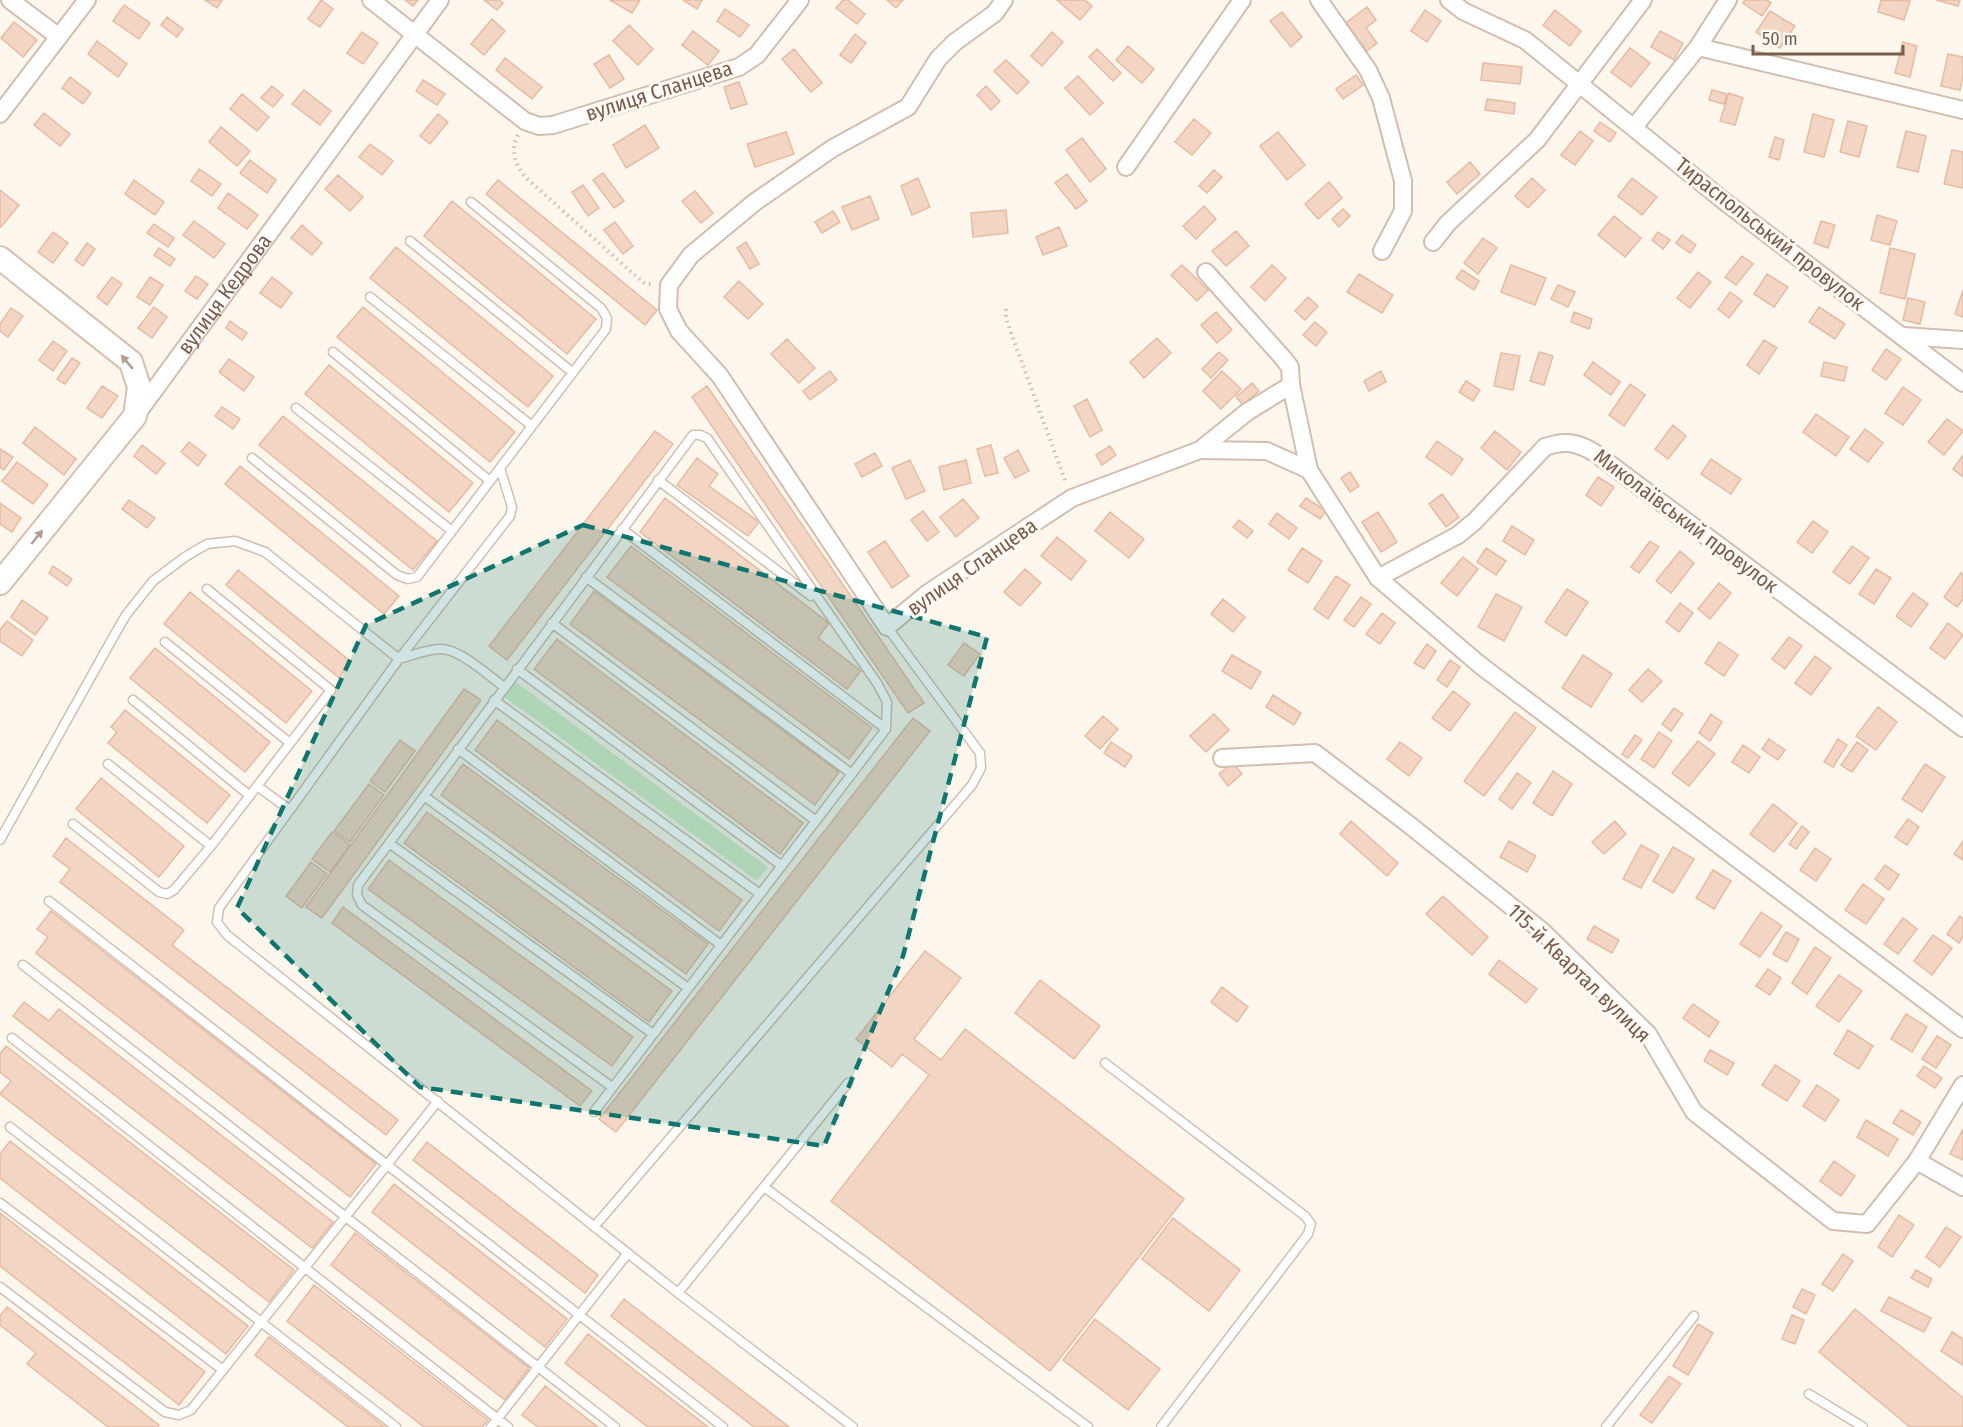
<svg xmlns="http://www.w3.org/2000/svg" width="1963" height="1427" viewBox="0 0 1963 1427" font-family="'Fira Sans Condensed',sans-serif">
<style>
.green{fill:#d8ecc9}
.building{fill:#f3d5c3;stroke:#e6bba3;stroke-width:1.5}
.lines{fill:none;stroke-linecap:round;stroke-linejoin:round}
.lane-casing{stroke:#d1beb0;stroke-width:11}
.street-casing{stroke:#d1beb0;stroke-width:20}
.secondary-casing{stroke:#d6c0b0;stroke-width:26}
.path{stroke:#d9b8a5;stroke-width:4;stroke-dasharray:1.5 4.5;stroke-linecap:butt}
.lane{stroke:#fff;stroke-width:8}
.street{stroke:#fff;stroke-width:16}
.secondary{stroke:#fff;stroke-width:22}
.oneway{fill:#af9d94}
.marked{fill:#0f766e;fill-opacity:0.2;stroke:#0f766e;stroke-width:4.5;stroke-dasharray:12 8;stroke-linejoin:round}
.labels{text-anchor:middle;dominant-baseline:central;stroke-width:6;stroke-linejoin:round;paint-order:stroke}
.street-label{font-size:21px;fill:#7a5c4d;stroke:#fffaf3}
</style>
<rect width="100%" height="100%" fill="#fdf6ec"/>
<path class="green" d="M513,680l255,187 -11,14 -255,-186z"/>
<path class="building" d="M205,0h17l-5,8z
M321,0l12,9 -13,18 -12,-8z
M405,0h13l-5,6z
M484,0h15l4,3 -6,7z
M610,0h30l-8,13z
M683,0h19l-5,9z
M843,0h5l17,14 -8,10 -21,-16z
M887,0h16l-7,8z
M1057,0h28l7,6 -12,14z
M1745,0h22l4,3 -9,13 -19,-13z
M1881,0l29,1 -6,19 -26,-8z
M1936,0h24l-2,6z
M124,5l26,18 -11,16 -26,-18z
M1367,7l9,13 -10,8 11,15 -10,8 -21,-28z
M725,9l24,16 -9,12 -23,-16z
M1425,10l16,11 -14,21 -16,-11z
M1555,10l26,21 -11,15 -27,-21z
M1770,11l25,15 -15,22 -24,-16z
M1282,12l20,25 -11,10 -21,-26z
M167,17l16,12 -6,8 -16,-12z
M492,19l13,12 -21,24 -13,-11z
M14,22l23,18 -14,17 -22,-19z
M629,25l24,24 -15,16 -25,-24z
M693,31l26,20 -11,14 -26,-20z
M1660,31l23,12 -9,17 -23,-13z
M362,32l16,11 -15,21 -16,-11z
M1052,32l11,10 -21,24 -11,-10z
M855,34l11,9 -15,20 -11,-8z
M97,41l30,23 -9,13 -30,-23z
M1903,42l14,4 -7,31 -15,-4z
M1128,46l26,23 -12,14 -26,-23z
M1630,48l20,15 -19,24 -20,-15z
M794,49l28,34 -11,9 -29,-33z
M1097,49l24,24 -8,8 -24,-24z
M1948,54l15,3v20l-3,13 -19,-4z
M609,55l15,24 -14,9 -16,-24z
M505,58l37,29 -10,12 -36,-29z
M1006,60l23,22 -12,12 -23,-23z
M1483,63l39,4 -2,17 -39,-4z
M1356,75l7,10 -20,14 -7,-10z
M1078,76l25,27 -13,12 -25,-27z
M70,77l21,16 -8,11 -21,-16z
M423,80l22,14 -8,11 -21,-14z
M739,82l8,22 -16,5 -7,-22z
M272,86l11,9 -10,12 -12,-9z
M986,86l14,15 -9,9 -14,-15z
M304,90l27,21 -11,14 -28,-21z
M1712,90l15,4 -3,10 -15,-4z
M1729,93l14,5 -8,27 -15,-4z
M242,94l27,23 -12,14 -27,-22z
M1487,99l28,4 -1,11 -29,-4z
M44,113l26,21 -10,12 -26,-21z
M438,114l10,8 -18,22 -10,-8z
M1813,114l21,6 -10,37 -20,-5z
M1194,119l17,14 -19,22 -17,-13z
M1848,121l19,5 -8,31 -19,-5z
M1600,122l16,11 -6,9 -16,-11z
M645,125l14,23 -33,20 -13,-23z
M221,127l29,24 -13,15 -28,-24z
M1580,131l13,10 -18,24 -14,-10z
M1906,131l20,5 -8,36 -21,-5z
M786,132l8,22 -39,13 -8,-23z
M1278,132l27,33 -18,15 -27,-34z
M1775,137l9,3 -5,20 -10,-3z
M1082,138l24,31 -16,13 -24,-32z
M370,144l23,17 -11,14 -23,-18z
M1952,150l11,2v36l-19,-4z
M250,160l26,20 -9,13 -27,-20z
M1470,162l10,12 -23,20 -10,-12z
M199,169l22,15 -9,12 -21,-15z
M1214,170l8,7 -15,16 -8,-7z
M603,173l21,28 -10,7 -21,-28z
M1067,174l20,27 -11,8 -21,-26z
M338,175l25,22 -13,14 -25,-22z
M918,178l12,29 -18,8 -11,-29z
M1532,178l13,12 -17,18 -13,-12z
M1632,178l25,19 -15,18 -24,-19z
M134,180l30,22 -9,13 -30,-21z
M498,180l159,130 -12,15 -159,-131z
M1329,182l13,16 -24,21 -13,-15z
M583,185l16,23 -11,8 -16,-24z
M0,190l19,15 -18,22h-1z
M695,191l18,22 -12,10 -19,-22z
M228,193l30,22 -11,14 -29,-21z
M870,196l9,23 -27,11 -10,-23z
M452,201l144,118 -29,35 -143,-118z
M1204,206l12,13 -20,20 -13,-13z
M1343,209l7,7 -11,11 -7,-8z
M1006,210l2,23 -35,4 -2,-24z
M833,211l7,11 -18,11 -7,-11z
M1877,215l20,6 -7,24 -19,-5z
M1614,216l27,22 -16,19 -27,-22z
M194,221l31,23 -11,14 -31,-23z
M1821,221l14,4 -7,23 -14,-5z
M615,222l18,24 -10,8 -19,-24z
M154,224l20,14 -6,9 -21,-14z
M302,225l20,18 -10,12 -21,-17z
M1059,227l8,19 -24,9 -7,-18z
M1236,231l13,15 -23,20 -14,-15z
M53,232l15,11 -15,20 -15,-11z
M1658,232l12,8 -7,9 -11,-9z
M1682,235l14,10 -6,8 -14,-10z
M1483,238l14,10 -19,26 -14,-11z
M746,242l13,22 -9,5 -13,-21z
M87,243l8,6 -12,17 -8,-6z
M396,247l157,129 -25,31 -158,-129z
M159,248l16,11 -5,7 -16,-11z
M1890,248l25,6 -10,45 -25,-6z
M1742,256l11,8 -17,21 -11,-8z
M1182,265l26,25 -11,11 -26,-26z
M1272,265l14,13 -21,23 -14,-14z
M1511,265l35,13 -11,27 -34,-13z
M1462,270l17,11 -5,9 -18,-12z
M1698,272l13,10 -21,26 -13,-10z
M1359,274l34,21 -11,18 -35,-21z
M1767,274l21,13 -14,20 -20,-13z
M196,276l12,8 -11,15 -12,-8z
M112,277l10,7 -15,21 -10,-8z
M150,277l13,8 -13,20 -13,-8z
M272,277l20,16 -11,15 -21,-15z
M739,281l24,23 -15,15 -24,-22z
M1558,285l17,7 -7,15 -17,-8z
M1963,290v27l-8,-3z
M1730,292l12,9 -13,17 -11,-9z
M1308,297l10,9 -13,14 -10,-9z
M1908,298l17,4 -5,22 -17,-4z
M154,307l13,10 -15,21 -14,-10z
M363,307l152,125 -25,30 -153,-125z
M1819,307l26,17 -10,15 -26,-17z
M11,308l12,8 -15,21 -8,-6v-7z
M1216,312l16,18 -15,13 -16,-18z
M1574,312l18,7 -3,10 -18,-7z
M230,321l17,12 -5,7 -16,-12z
M1315,322l12,10 -11,14 -13,-11z
M1157,338l14,15 -27,25 -14,-16z
M787,339l28,29 -16,15 -28,-29z
M1764,340l13,8 -18,26 -12,-9z
M53,341l14,10 -14,20 -14,-11z
M1886,349l15,10 -15,21 -14,-10z
M1219,352l9,8 -17,18 -9,-9z
M1539,352l14,4 -9,29 -14,-4z
M1501,353l19,3 -7,34 -19,-4z
M72,358l8,5 -15,21 -8,-5z
M229,359l25,18 -10,14 -25,-19z
M1593,362l27,20 -9,13 -27,-20z
M1824,362l23,5 -3,14 -23,-5z
M329,365l144,118 -24,29 -144,-118z
M830,371l7,9 -27,20 -7,-9z
M1222,371l19,18 -20,20 -18,-18z
M1381,371l5,11 -17,9 -5,-10z
M1466,381l14,9 -7,11 -14,-9z
M1252,383l7,8 -16,14 -7,-8z
M1630,384l15,11 -21,31 -15,-11z
M102,386l16,10 -16,22 -15,-10z
M707,386l217,317 -16,10 -216,-316z
M1903,387l18,13 -18,25 -18,-12z
M1087,399l15,31 -12,7 -16,-31z
M222,407l18,12 -7,10 -18,-13z
M1816,414l33,23 -13,19 -33,-24z
M283,416l154,125 -24,29 -154,-125z
M1947,419l16,12 -19,24 -16,-13z
M1673,425l13,11 -18,23 -13,-10z
M35,427l41,32 -12,16 -41,-32z
M1865,429l18,14 -15,19 -18,-13z
M655,431l18,13 -166,216 -18,-14z
M1495,431l26,21 -14,18 -26,-22z
M1437,441l26,18 -11,16 -26,-18z
M189,442l17,13 -8,11 -17,-14z
M142,445l23,18 -9,11 -22,-18z
M991,445l7,28 -13,3 -8,-27z
M1110,446l6,9 -14,10 -6,-10z
M0,449l13,8 -9,13 -4,-3z
M1018,450l11,21 -14,7 -11,-20z
M875,453l7,13 -20,11 -7,-13z
M1963,455v22l-10,-8z
M697,458l21,16 -9,12 50,36 -11,14 -71,-51z
M1711,459l30,20 -10,15 -30,-20z
M910,460l15,31 -19,8 -14,-31z
M966,460l5,23 -27,7 -5,-23z
M17,462l31,23 -15,19 -31,-23z
M240,466l159,130 -15,18 -159,-130z
M1350,472l9,14 -9,6 -9,-14z
M1598,477l16,10 -13,19 -15,-11z
M1442,494l17,23 -13,10 -17,-23z
M665,498l164,125 -11,15 43,33 -14,18 -207,-157z
M1306,498l20,13 -6,8 -20,-13z
M963,499l16,19 -23,19 -16,-20z
M129,500l26,18 -8,10 -25,-19z
M0,503l21,15 -9,14 -12,-8z
M923,511l16,21 -12,9 -16,-21z
M1110,512l34,27 -15,19 -34,-27z
M1378,512l19,30 -16,10 -19,-30z
M1277,513l20,15 -8,11 -20,-15z
M1239,520l14,11 -6,7 -14,-11z
M1813,521l15,11 -16,21 -15,-11z
M1512,526l22,14 -9,15 -22,-14z
M1057,537l29,24 -15,19 -30,-24z
M885,541l24,35 -17,12 -24,-36z
M1650,541l9,6 -20,26 -8,-6z
M631,546l241,182 -23,31 -242,-182z
M1852,546l17,12 -19,26 -17,-12z
M1302,548l20,13 -14,22 -20,-13z
M1486,548l20,13 -10,14 -19,-13z
M1680,551l14,12 -23,30 -15,-12z
M1463,557l15,12 -21,27 -16,-13z
M53,566l19,13 -5,7 -18,-13z
M1025,569l16,14 -21,23 -16,-14z
M1876,569l15,9 -17,26 -15,-10z
M238,570l113,92 -12,16 -113,-93z
M1961,573l2,2v24l-6,8 -13,-10z
M1336,576l14,9 -22,34 -14,-10z
M1719,583l12,10 -21,26 -12,-10z
M1567,589l21,13 -22,34 -21,-14z
M594,591l245,181 -24,33 -245,-181z
M190,592l122,99 -26,32 -122,-99z
M1913,593l15,11 -17,23 -15,-11z
M1496,594l26,13 -18,34 -26,-14z
M1361,597l10,7 -17,23 -10,-7z
M1223,599l22,18 -12,15 -22,-18z
M22,600l26,18 -13,17 -24,-18z
M1680,603l13,10 -14,19 -13,-10z
M1382,613l13,10 -15,21 -14,-10z
M7,621l26,19 -11,16 -22,-15v-11z
M1948,623l15,12 -18,24 -15,-11z
M1789,637l13,9 -17,23 -13,-10z
M557,639l246,184 -23,31 -246,-185z
M1719,642l19,13 -14,21 -19,-13z
M964,643l16,11 -16,22 -16,-11z
M1427,644l9,7 -12,18 -10,-6z
M155,648l115,94 -25,30 -115,-94z
M1232,655l29,17 -10,17 -29,-18z
M1583,655l29,19 -21,33 -29,-19z
M1815,656l16,12 -20,27 -16,-12z
M1450,660l10,7 -13,20 -10,-7z
M1648,669l14,12 -20,21 -13,-12z
M464,689l17,11 -159,218 -16,-11z
M1453,691l17,13 -20,27 -18,-13z
M1273,695l28,18 -7,12 -28,-18z
M1878,707l19,15 -21,28 -20,-14z
M1674,708l9,6 -12,17 -9,-7z
M125,710l105,85 -23,28 -99,-80 9,-11 -6,-5z
M1515,712l21,16 -52,68 -20,-15z
M1214,714l15,16 -23,22 -16,-16z
M1711,714l11,8 -12,19 -11,-8z
M1103,716l15,13 -18,20 -15,-13z
M913,718l17,13 -314,401 -17,-13z
M497,720l245,180 -23,31 -244,-181z
M1659,732l13,9 -18,27 -13,-9z
M1635,735l7,5 -14,18 -6,-4z
M1769,739l16,11 -7,10 -16,-11z
M1838,739l9,6 -14,22 -9,-5z
M400,740l15,11 -30,41 -15,-11z
M1698,741l17,13 -26,32 -17,-13z
M1111,742l21,14 -7,11 -21,-14z
M1400,742l22,16 -13,18 -22,-17z
M1857,742l11,8 -16,22 -11,-7z
M1743,745l17,12 -11,16 -17,-11z
M1233,763l9,11 -14,12 -9,-12z
M463,764l245,180 -22,30 -245,-179z
M1925,764l20,13 -23,35 -20,-13z
M1553,771l19,13 -20,32 -19,-13z
M1517,773l14,10 -19,26 -13,-10z
M101,778l83,68 -25,31 -83,-68z
M369,784l15,11 -34,47 -16,-11z
M1773,804l24,19 -23,29 -24,-18z
M427,812l245,179 -23,31 -245,-179z
M1908,819l11,8 -12,18 -12,-8z
M1351,821l47,42 -11,13 -47,-42z
M1615,821l11,13 -22,20 -12,-12z
M1802,826l7,6 -13,17 -7,-5z
M332,832l18,13 -20,27 -18,-13z
M66,838l118,92 -12,15 226,175 -12,15 -326,-253 10,-13 -17,-13z
M1509,841l27,15 -9,16 -27,-15z
M1963,841v19l-9,-6z
M1641,845l18,10 -18,33 -18,-9z
M1673,847l21,12 -21,34 -20,-12z
M1815,848l16,11 -15,22 -16,-11z
M389,860l244,177 -21,29 -244,-177z
M311,862l16,12 -25,34 -16,-12z
M1885,865l14,10 -10,15 -14,-11z
M1713,870l18,11 -17,28 -18,-11z
M1863,884l21,15 -18,25 -21,-14z
M1443,896l45,41 -16,18 -46,-41z
M343,907l249,184 -12,15 -248,-183z
M51,911l325,253 -26,33 -314,-244 12,-16 -11,-8z
M1761,912l21,14 -22,31 -20,-13z
M1960,916l3,3v18l-4,6 -12,-9z
M1903,918l14,11 -19,25 -14,-10z
M1594,926l25,14 -7,13 -25,-14z
M1786,932l13,7 -12,23 -14,-8z
M1933,935l19,13 -20,27 -18,-14z
M1815,947l16,11 -24,36 -15,-11z
M925,951l36,27 -47,61 27,21 24,-31 219,170 -134,172 -219,-170 98,-126 -27,-21 -10,13 -36,-28z
M1499,960l38,29 -11,14 -37,-29z
M1768,969l13,9 -11,17 -14,-9z
M1839,975l23,16 -23,31 -23,-16z
M1040,980l60,46 -26,33 -59,-46z
M1222,987l26,20 -11,15 -26,-20z
M24,1002l25,19 10,-12 274,213 -21,26 -299,-232z
M1693,1004l26,18 -10,15 -26,-19z
M1906,1014l21,13 -15,25 -21,-13z
M1848,1030l25,16 -14,23 -25,-15z
M1937,1036l14,9 -15,23 -14,-9z
M6,1046l288,224 -25,32 -269,-208 11,-13 -11,-9v-18z
M1710,1050l24,13 -7,12 -23,-14z
M1775,1065l25,16 -13,20 -25,-16z
M1924,1066l18,12 -7,10 -18,-12z
M1817,1085l22,15 -14,21 -22,-15z
M1901,1110l20,12 -8,13 -20,-12z
M1866,1120l32,19 -10,17 -31,-19z
M1963,1129v31l-13,-6z
M10,1141l238,185 -22,28 -226,-176v-24z
M427,1142l171,133 -13,18 -172,-133z
M1834,1161l21,15 -14,20 -21,-15z
M394,1184l173,135 -22,28 -173,-135z
M0,1213l205,159 -26,33 -179,-139z
M1899,1215l15,10 -22,32 -14,-10z
M1173,1218l67,52 -31,41 -67,-52z
M1946,1227l15,10 -21,30 -14,-10z
M355,1233l174,135 -24,32 -174,-135z
M1843,1254l10,7 -20,30 -11,-7z
M1916,1270l16,9 -4,8 -17,-9z
M314,1285l174,135 -6,7h-58l-137,-106z
M1802,1289l13,6 -9,19 -13,-7z
M1889,1297l42,21 -7,14 -43,-21z
M624,1299l165,128h-35l-143,-111z
M7,1307l152,118 -1,2h-50l-81,-63 9,-11 -36,-28v-9z
M1855,1309l108,89v29h-53l-91,-75z
M1792,1315l12,5 -9,24 -13,-5z
M1095,1319l65,50 -32,41 -65,-50z
M1698,1324l15,9 -25,42 -15,-9z
M1952,1332l11,7v26l-22,-14z
M588,1334l120,93h-60l-83,-64z
M269,1337l116,90h-37l-93,-72z
M1669,1376l12,8 -29,39 -12,-8z
M545,1386l53,41h-60l-16,-12z"/>
<g class="lines">
<g class="lane-casing">
<path id="lane" d="M410,241l162,131
M370,297l162,129
M333,352l157,129
M296,408l156,123
M252,458l145,117 11,4 9,-2 189,-248 1,-11 -6,-10 -130,-106
M500,468l12,39 -2,9 -111,143c12,-3 28,-10 41,-10 19,-1 49,27 64,38
M658,480l153,116
M622,529l264,200
M586,577l266,197
M552,623l264,198
M165,642l125,101
M517,669l265,197
M133,700l117,96
M494,700l266,194
M458,749l263,196
M108,764l103,82
M257,786l33,24
M424,796l264,192
M73,824l86,68 8,2 7,-4 37,-44 120,-156 -124,-101
M0,840l111,-199 15,-26 27,-34 32,-24 22,-13 28,-3 30,11 134,107 -180,249 -2,14 10,13 451,358 175,134
M389,843l264,191
M49,901l674,526
M23,965l592,462
M12,1038l496,389
M1105,1063l200,153 6,8 -3,10 -147,193
M594,1112l292,-383 1,-27 -10,-19 -170,-245 -7,-3h-7l-335,450 -1,10 5,10 250,182
M10,1127l386,300
M764,1187l324,240
M0,1203l223,167
M594,1227l378,-442 9,-17 -1,-15 -93,-126
M0,1287l165,125 14,3 12,-5 247,-309
M678,1293l170,-210
M1809,1394l54,33
M491,1427l137,-174
M1606,1427l88,-111"/>
</g>
<g class="street-casing">
<g id="street">
<path d="M10,0l49,37"/>
<path d="M371,0l154,121 14,5 14,-1 186,-58 18,-12 43,-55"/>
<path d="M1004,0l-9,13 -40,29 -17,17 -30,48 -75,41 -78,54 -64,53 -22,30 -1,24 11,22 41,45 167,251 41,-34 144,-95 128,-48 47,-38 44,-27 -1,-18 -7,-9 -77,-86"/>
<path d="M1319,0l49,70 13,28 22,83v30l-21,40"/>
<path d="M1449,0l14,11 62,29 199,161 239,182"/>
<path d="M1698,47l265,63"/>
<path d="M0,114l87,-114"/>
<path d="M1634,127l64,-80 30,-47"/>
<path d="M1126,167l116,-167"/>
<path d="M1433,242l15,-19 89,-83 106,-140"/>
<path d="M1903,336l60,4"/>
<path d="M1291,385l18,85 69,108 102,87 483,364"/>
<path id="s1" d="M136,415l304,-415"/>
<path d="M1200,450l67,1 42,19"/>
<path d="M1378,578l80,-43 17,-14 70,-74c19,-7 32,-5 50,6l368,275"/>
<path d="M1222,758l93,-5 92,70 135,108 106,103 46,78 139,109 34,3 50,-63 46,-76"/>
<path d="M1917,1161l46,26"/>
</g>
</g>
<g class="secondary-casing">
<path id="secondary" d="M0,258l131,104 8,25 -4,29 -135,167"/>
</g>
<path class="path" d="M518,135c-8,15 -3,29 7,42l120,107h8
M1006,309v9l8,23 52,142"/>
<use href="#lane" class="lane"/>
<use href="#street" class="street"/>
<use href="#secondary" class="secondary"/>
</g>
<defs><path id="oneway-solid" d="M-6-.8H1V-3.2L6.5 0L1 3.2V.8H-6Z" transform="scale(1.5)"/></defs>
<g class="oneway">
<use href="#oneway-solid" transform="translate(127 362) rotate(-130)"/>
<use href="#oneway-solid" transform="translate(37 537) rotate(-51)"/>
</g>
<path class="marked" d="M583,525l404,112 -84,319 -79,190 -404,-59 -183,-179 129,-283z"/>
<g class="labels">
<g class="street-label">
<text transform="translate(659 91) rotate(-18)">вулиця Сланцева</text>
<text transform="translate(1770 234) rotate(38)">Тираспольський провулок</text>
<text stroke="none"><textPath href="#s1" startOffset="150">вулиця Кедрова</textPath></text>
<text transform="translate(1686 521) rotate(37)">Миколаївський провулок</text>
<text transform="translate(972 567) rotate(-35)">вулиця Сланцева</text>
<text transform="translate(1579 973) rotate(44)">115-й Квартал вулиця</text>
</g>
</g>
<path d="M1753 45v9h150v-9" fill="none" stroke="#7a5c4d" stroke-width="3"/>
<text x="1762" y="45" font-size="18" fill="#7a5c4d" stroke="#fffaf3" stroke-width="4.5" paint-order="stroke">50 m</text>
</svg>
